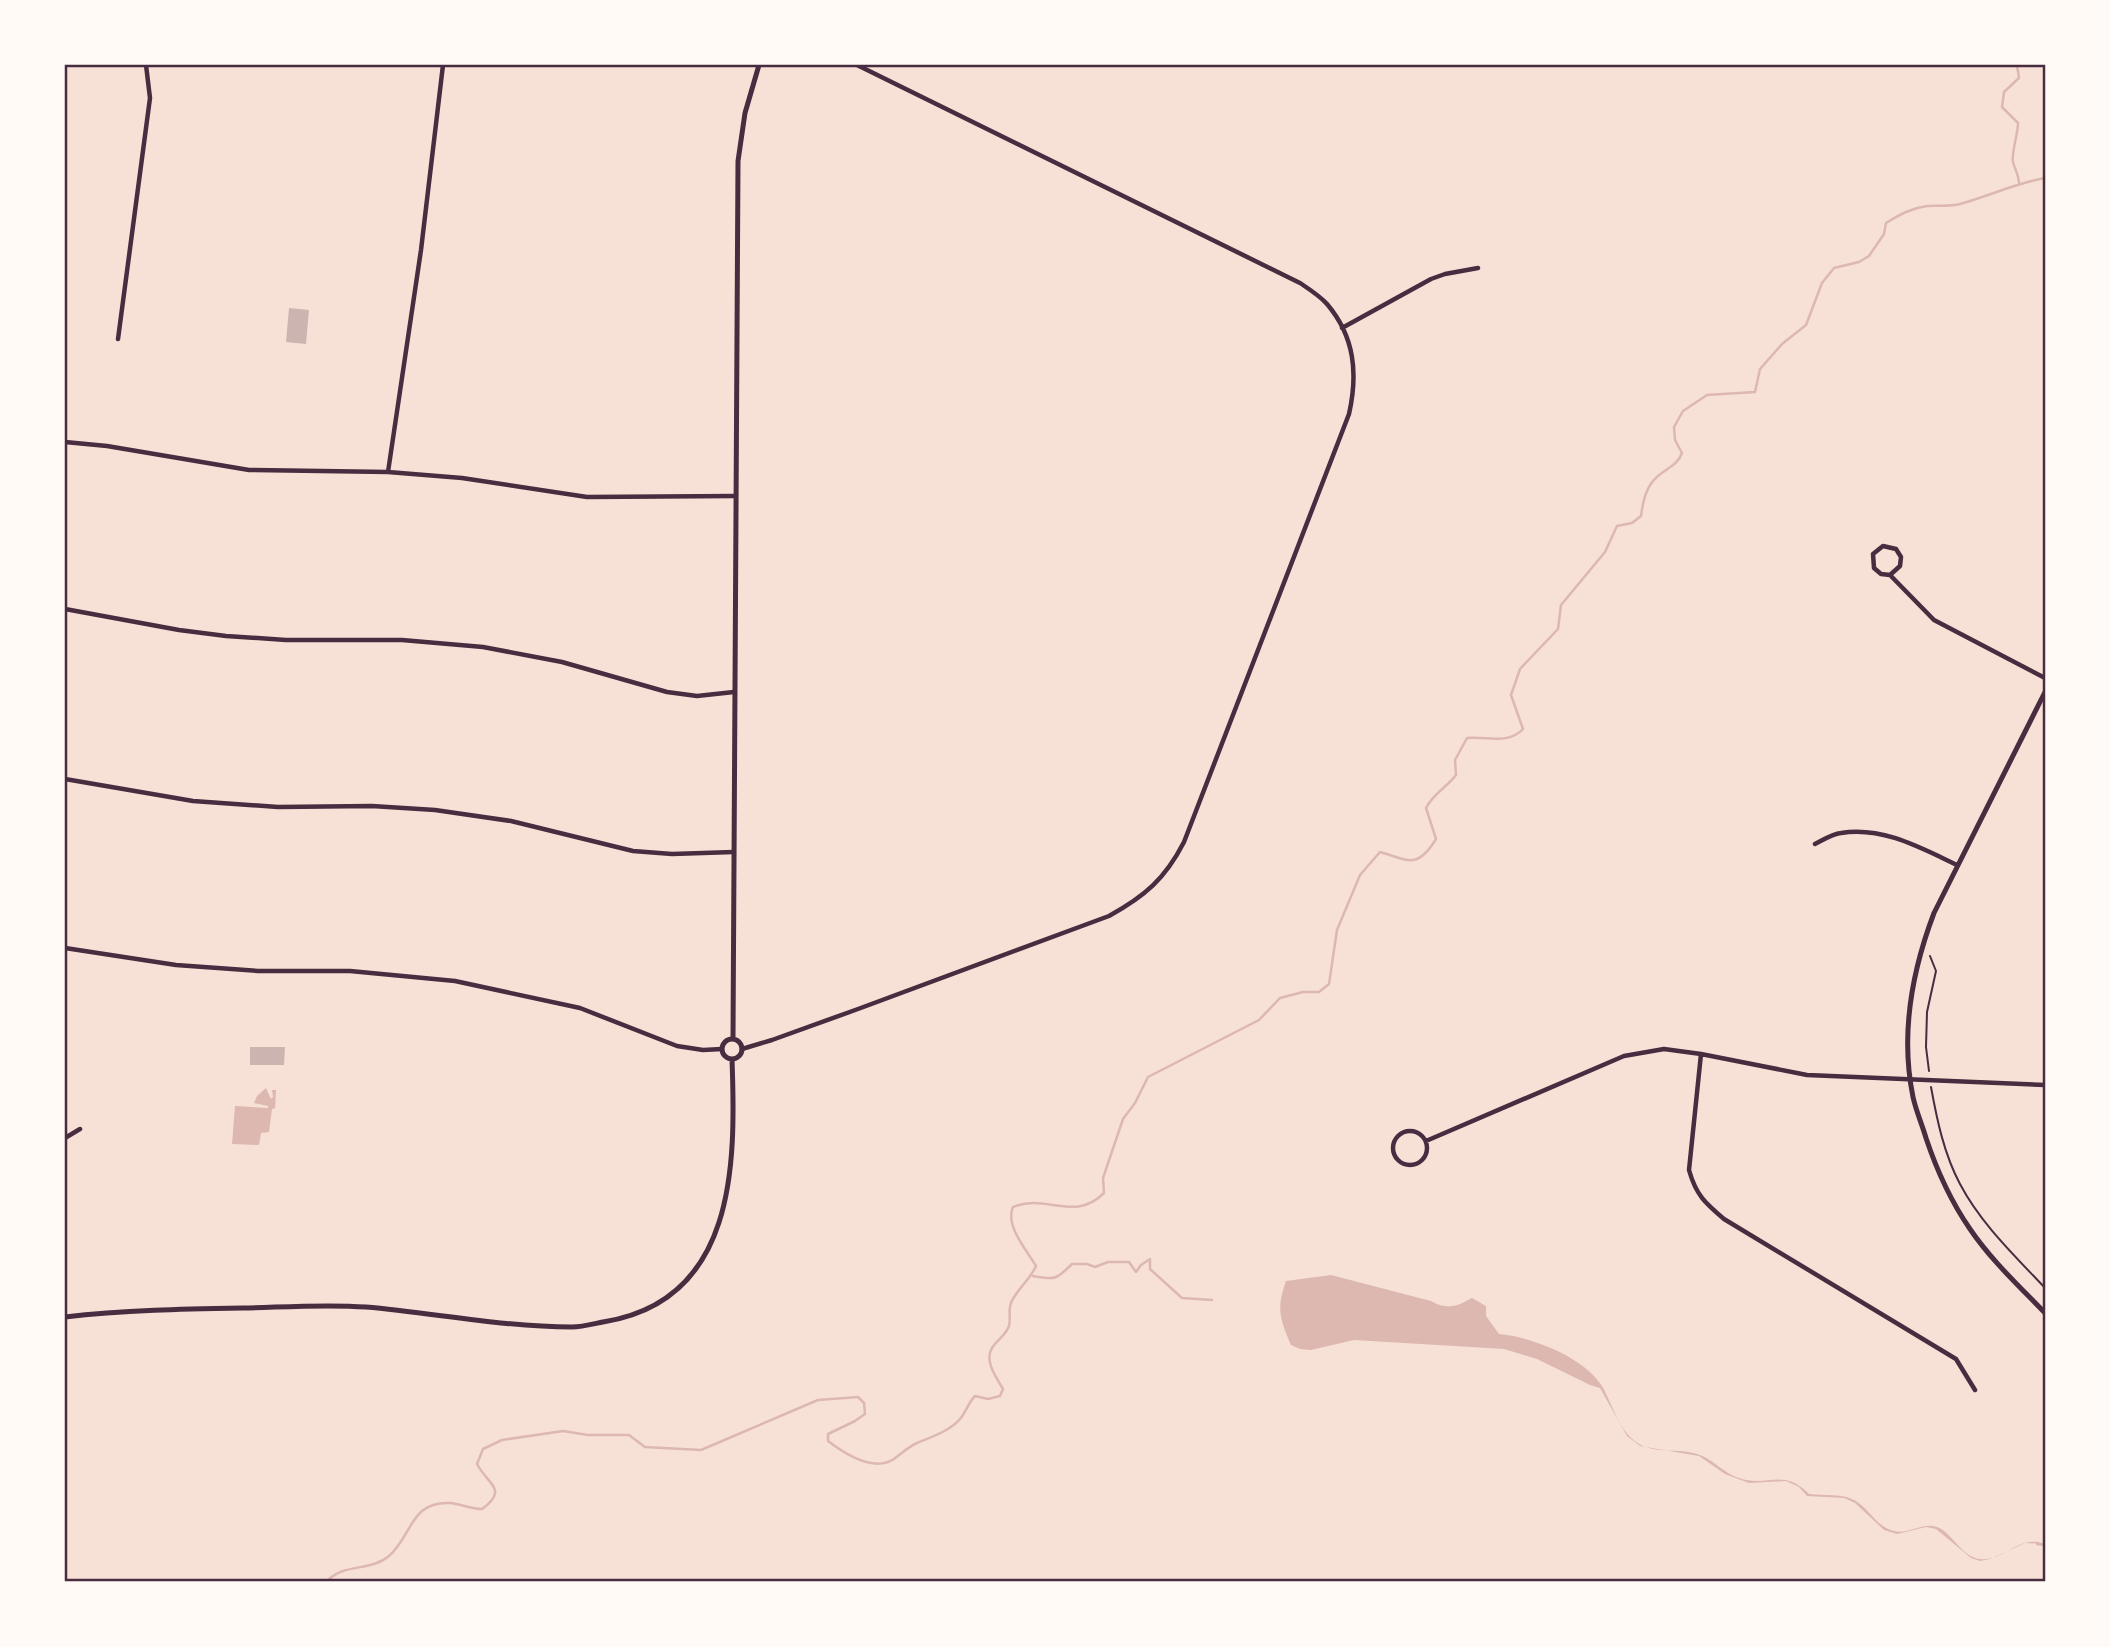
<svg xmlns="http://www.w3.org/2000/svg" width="2110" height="1647" viewBox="0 0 2110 1647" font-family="'IBM Plex Sans',sans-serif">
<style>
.water{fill:#dcb8b0}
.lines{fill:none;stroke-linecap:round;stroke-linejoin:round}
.stream{stroke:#dcb8b0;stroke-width:2.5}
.building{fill:#ccb4b1}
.path{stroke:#4a2c40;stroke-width:2}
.minor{stroke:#4a2c40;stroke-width:4.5}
.tertiary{stroke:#4a2c40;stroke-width:5}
.neatline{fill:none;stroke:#4a2c40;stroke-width:2.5}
</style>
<rect width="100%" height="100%" fill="#f7e1d7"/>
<path class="water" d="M266,1088l5,11 2,-2 -1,-7h4l-1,18 -3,1 -3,23 -8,1 -2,12 -27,-1 3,-38 33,2v-2l-14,-3 3,-7z
M1331,1275l100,26c16,9 25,6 41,-3l14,8v10l13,18c33,3 85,23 103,52 11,19 17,46 37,58 17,10 40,4 58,10 15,4 26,19 42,24 28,10 44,-11 70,16 15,2 34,-1 47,7 14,9 21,26 38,30 14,4 28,-9 43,-4 16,6 24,30 43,32 24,3 38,-25 65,-15l-20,-1 -35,16 -10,2 -9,-3 -35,-29 -10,-2 -29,7 -13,-4 -29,-27 -11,-5 -37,-2 -8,-9 -13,-6 -37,2 -24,-9 -26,-18 -59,-10 -13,-10 -27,-48 -10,-3 -53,-26 -33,-10 -150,-9 -43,10 -11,-1 -9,-4c-11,-26 -15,-36 -5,-64z"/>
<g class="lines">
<path class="stream" d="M2017,65l2,13 -15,14 -2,15 16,16c0,11 -7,31 -5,39 2,8 6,13 6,22
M1033,1276c22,4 23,4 39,-12h15l8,3 13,-5h21l7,10 5,-7 9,-6v10l32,29 30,2
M2037,1544l8,1
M325,1582c5,-4 11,-9 18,-11 16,-5 33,-4 46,-15 24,-21 21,-55 61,-53 11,1 21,6 32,6 27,-20 6,-24 -5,-45l6,-15 19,-9 61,-9 25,4h41l16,12 56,3 117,-50 40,-3 6,6 1,11 -10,7 -27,13v7c17,13 46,31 66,18 8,-6 14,-12 23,-16 14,-6 33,-12 43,-24 6,-7 8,-16 15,-23l13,3 12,-3 3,-7c-7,-12 -19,-28 -11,-41 5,-8 14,-13 17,-22 2,-7 -1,-16 2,-23 5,-13 19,-23 25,-37 -10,-17 -31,-40 -23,-59 33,-14 61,16 91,-14l-1,-15 20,-59 12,-16 13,-26 111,-57 21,-22 23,-6h16l10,-8 8,-54 23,-55 20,-23c28,8 37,18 56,-13l-10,-31c7,-14 21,-21 30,-33l-1,-15 12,-22c20,-2 41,7 56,-9l-12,-34 9,-26 38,-40 3,-24 44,-53 12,-26 15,-3 9,-7c2,-15 5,-30 17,-40 9,-8 20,-11 24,-23l-7,-13 -1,-13 9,-16 24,-16 48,-3 5,-23 22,-25 24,-19 16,-42 12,-15 25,-6 10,-6 15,-22 2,-11c13,-8 25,-15 41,-17 11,-1 22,1 33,-2 29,-8 56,-21 85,-26"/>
</g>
<path class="building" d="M289,308l20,2 -3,34 -20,-2z
M250,1047h35l-1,18h-34z"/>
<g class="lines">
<path class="path" d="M1929,1071l-3,-24 1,-35 9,-41 -6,-15
M1931,1087c6,33 13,67 29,97 21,40 55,72 85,104"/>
<path class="minor" d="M1342,328l89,-49 14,-5 33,-6
M118,339l32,-241 -4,-33
M65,442l42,4 142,24 139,2 74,6 125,19 148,-1
M388,472l33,-222 22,-185
M1890,575l10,-9 1,-9 -5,-8 -13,-3 -10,8 1,14 7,6 9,1 44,45 111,58
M65,609l114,21 47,6 60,4h116l81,7 79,15 105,30 30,4 37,-4
M65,779l128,22 85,6 94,-1 63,4 76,11 122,30 39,3 62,-2
M1815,844c8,-4 17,-10 26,-11 41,-7 80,15 116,32
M65,948l111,17 82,6h92l105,10 125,27 97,38 26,4 19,-1
M742,1049l30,-9 86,-31 251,-93c36,-20 56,-37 75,-74l165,-428c9,-40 6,-77 -22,-110 -7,-8 -18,-15 -27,-21l-443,-218
M1701,1054l-12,116c7,25 16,33 35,49l232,140 19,31
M1393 1148a17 17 0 1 1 34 0a17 17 0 1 1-34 0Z
M65,1138l15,-9
M1426,1141l198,-85 40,-7 37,5 106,21 238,10"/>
<path class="tertiary" d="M2045,692l-111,221c-22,58 -34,121 -21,184 3,14 9,27 13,41 11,33 24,62 44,91 21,31 49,57 75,84
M733,1039l5,-878 7,-48 14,-48
M722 1049a10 10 0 1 1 20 0a10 10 0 1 1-20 0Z
M65,1317c59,-7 120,-8 179,-9 41,-1 82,-4 122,-1 69,6 137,20 206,20 10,0 21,-3 31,-5 133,-21 133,-156 129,-263"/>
</g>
<rect width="2110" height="1647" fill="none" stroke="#fffaf5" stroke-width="133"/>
<rect x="66" y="66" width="1978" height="1514" class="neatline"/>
</svg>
